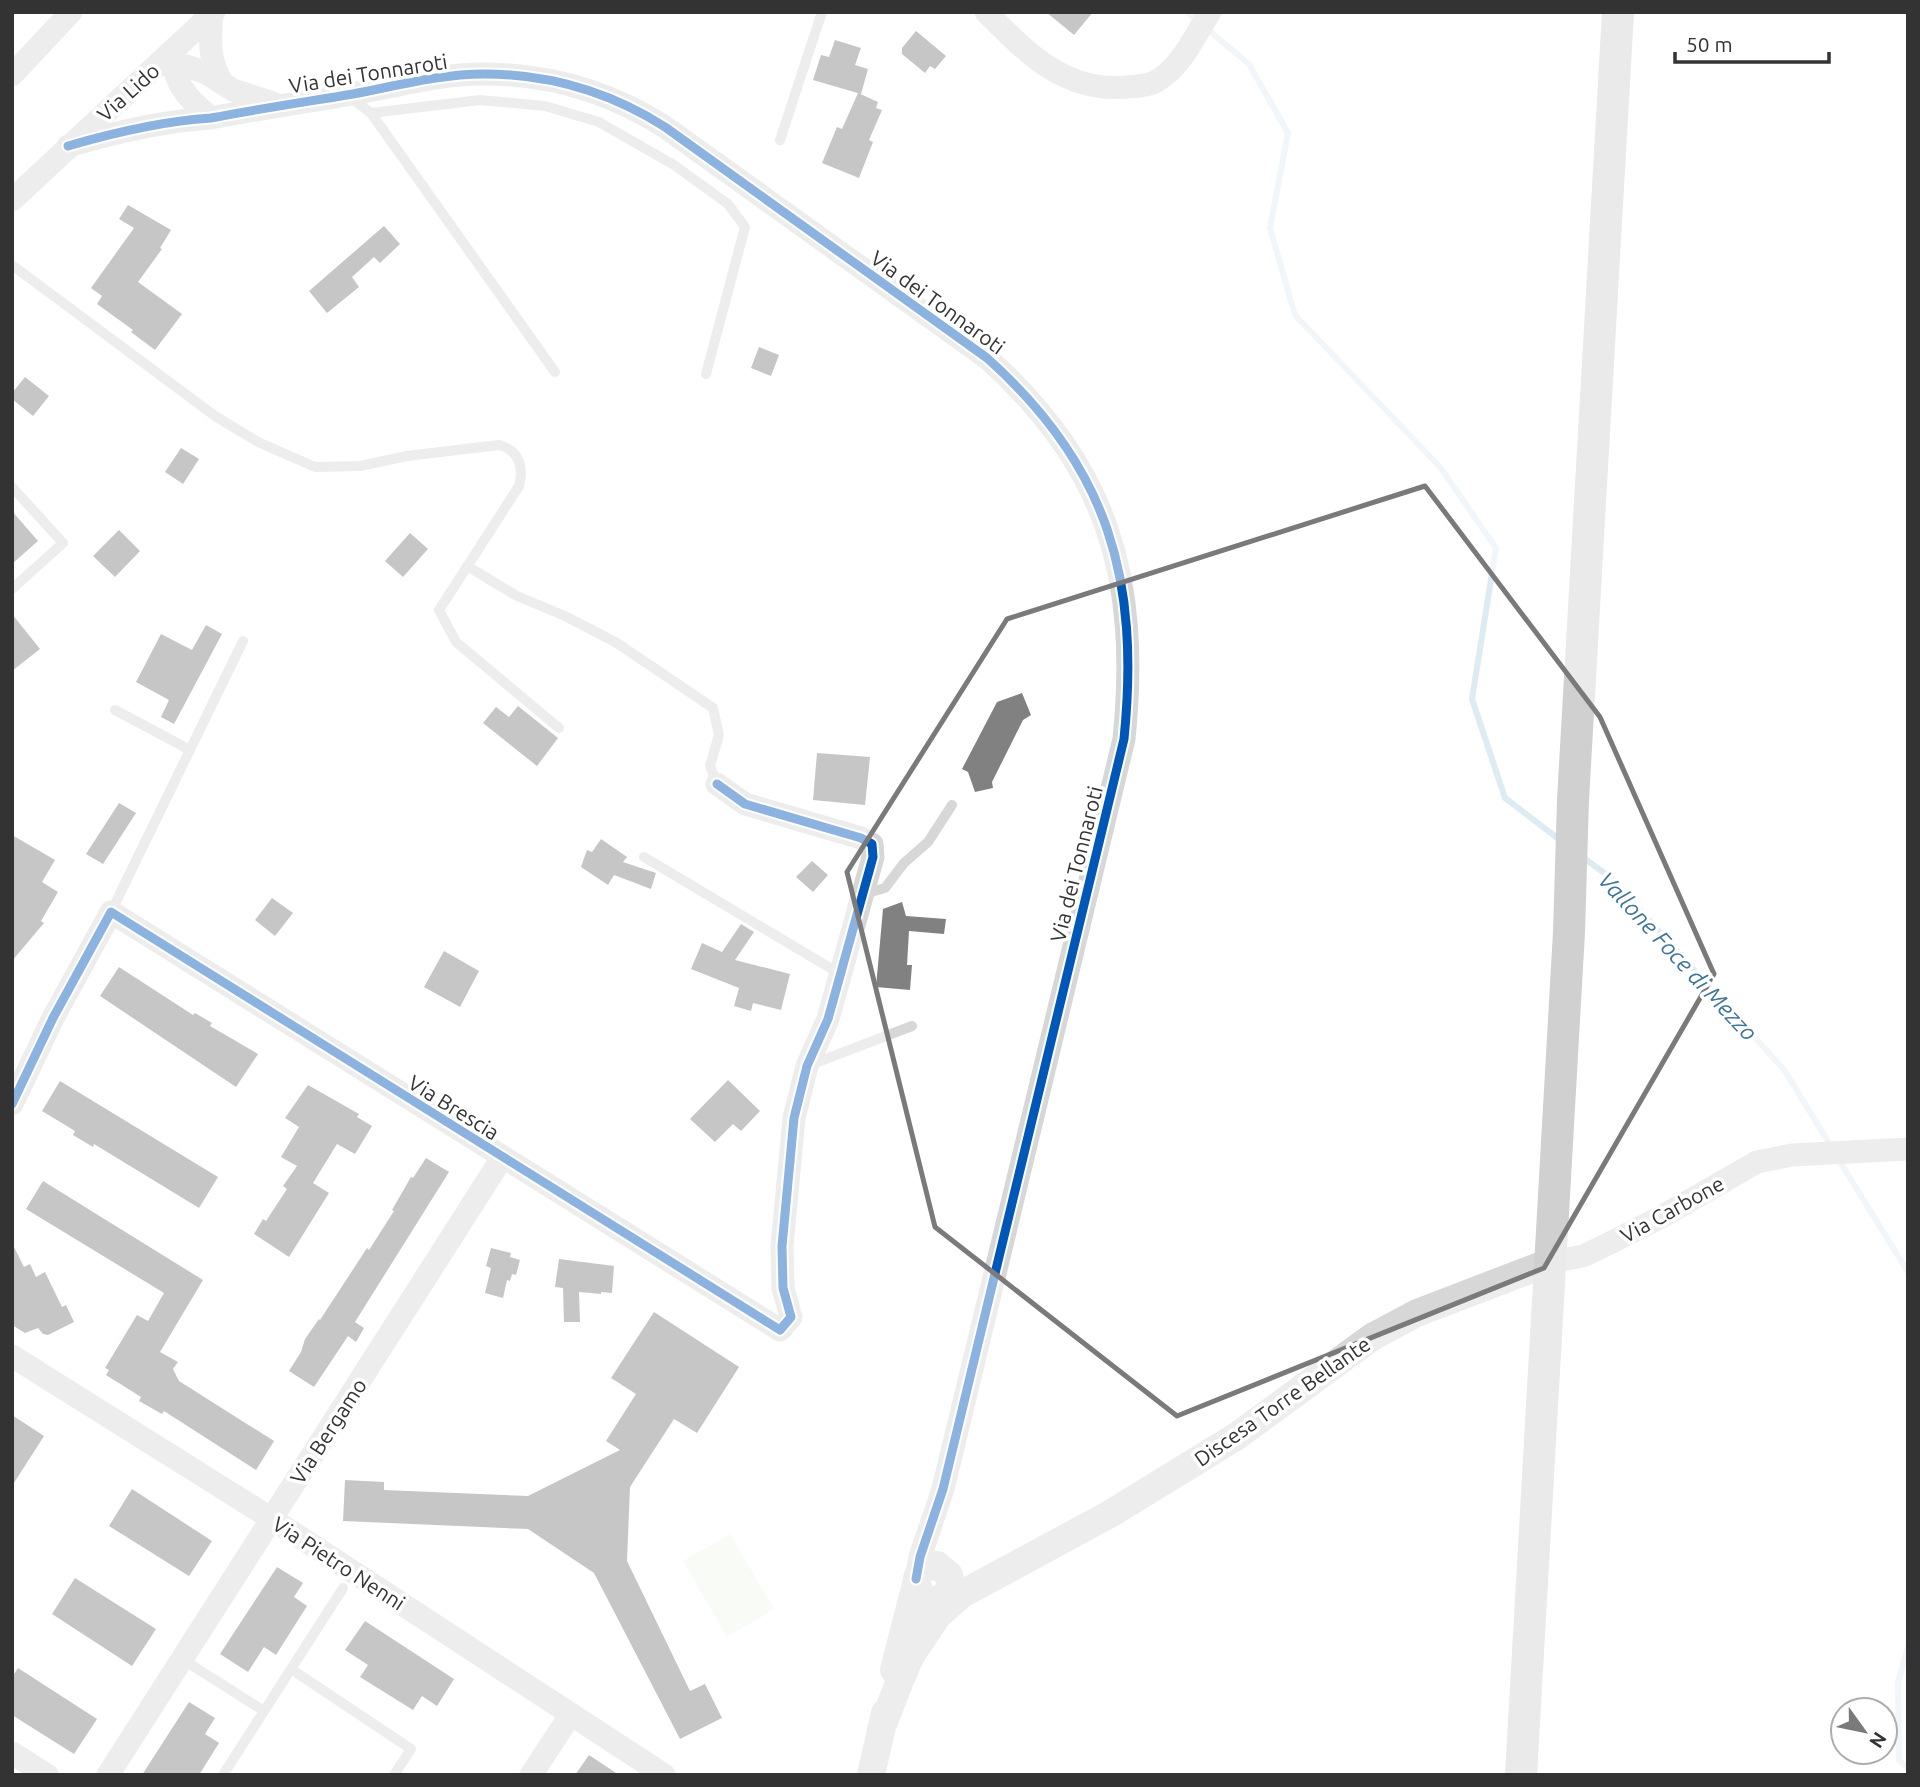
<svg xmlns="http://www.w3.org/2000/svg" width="1920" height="1787" viewBox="0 0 1920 1787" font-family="Ubuntu,sans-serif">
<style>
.pitch{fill:#f1f5ed}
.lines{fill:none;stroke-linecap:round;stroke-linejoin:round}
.stream{stroke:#ddebf3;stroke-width:6}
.building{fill:#818181}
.service{stroke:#d7d7d7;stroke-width:10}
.minor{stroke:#d7d7d7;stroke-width:23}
.tertiary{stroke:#d7d7d7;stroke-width:28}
.secondary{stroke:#d0d0d0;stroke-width:32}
.cycleway-casing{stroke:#fff;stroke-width:13}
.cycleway{stroke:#0057b8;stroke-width:9}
.marked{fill:none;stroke:#7a7a7a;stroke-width:5;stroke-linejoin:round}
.labels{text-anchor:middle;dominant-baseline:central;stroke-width:7;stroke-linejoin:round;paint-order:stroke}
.street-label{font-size:21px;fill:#333;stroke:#fff}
.water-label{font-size:23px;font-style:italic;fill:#3f7597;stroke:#fff}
</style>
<rect width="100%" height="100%" fill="#fff"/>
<path class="pitch" d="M730,1534l44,75 -47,28 -44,-76z"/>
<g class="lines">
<path class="stream" d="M1187,12l10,9
M1206,28l43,36 39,69 -18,95 25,87 145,152 56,81 -24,151 33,99 55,42
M1580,855l31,23 174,193 47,77
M1837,1157l71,115
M1908,1647l-10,35 1,78 9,8"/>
</g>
<path class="building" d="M1046,12h47l-19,23z
M916,31l30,25 -11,13 -5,-3 -5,7 -23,-19v-6z
M835,40l26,8 -6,17 13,4 -7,25 -48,-14 8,-25 8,2z
M858,93l20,9 -2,6 6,2 -13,30 4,2 -14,36 -37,-15 15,-36 5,2z
M128,205l43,25 -11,18 2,1 -24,33 44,32 -27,36 -24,-18 2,-2 -36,-26 5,-8 -11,-8 43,-60 -15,-9z
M384,226l16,18 -20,19 -6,-6 -22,20 7,10 -32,26 -18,-22z
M759,347l20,8 -8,21 -20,-8z
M25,377l24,19 -16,20 -21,-17v-6z
M181,448l18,11 -16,25 -18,-12z
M12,511l26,30 -26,23z
M119,530l21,21 -25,26 -22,-21z
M410,533l18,16 -25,28 -18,-16z
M12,614l28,35 -28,22z
M206,625l16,9 -48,90 -13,-7 8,-17 -33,-18 25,-48 31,16z
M1022,693l9,22 -8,5 -31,62 1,6 -18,4 -7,-20 -6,-3 35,-67z
M518,706l40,32 -21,28 -54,-43 13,-16 13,10z
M817,753l53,4 -5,48 -52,-5z
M119,803l17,10 -33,51 -17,-10z
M12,835l43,25 -13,22 16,10 -17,29 3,2 -32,38z
M601,839l26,18 -4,5 33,11 -5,16 -37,-14 -6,10 -27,-18 6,-17 5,2z
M812,861l16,14 -15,17 -17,-15z
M272,898l21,15 -18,23 -20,-16z
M902,902l4,14 40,3 -2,15 -35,-3 -2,34h5l-2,25 -34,-3 7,-78z
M741,924l13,8 -19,28 55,14 -9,36 -28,-7 -2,8 -17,-5 5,-18 -48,-19 11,-26 20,9z
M444,951l35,20 -19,36 -36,-20z
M119,967l74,48 2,-2 17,10 -2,3 48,28 -22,33 -136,-91z
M728,1080l32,31 -19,20 -8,-7 -18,18 -25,-23z
M60,1081l158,96 -19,31 -105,-64 -1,3 -20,-12 2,-4 -33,-20z
M308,1085l51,29 -2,3 15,9 -17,28 -18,-10 -24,39 16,10 -40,64 -35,-23 9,-15 3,2 21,-32 -4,-3 14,-20 -16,-9 18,-30 -14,-9z
M426,1158l23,14 -94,150 9,6 -8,14 -8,-6 -34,51 -25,-16 12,-19 4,-13 14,-20 1,1 47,-72 2,2 25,-39 -2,-1 19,-33 2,1z
M43,1181l160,99 -43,72 18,10 -5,7 6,12 95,60 -18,29 -92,-59 -2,3 -23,-13 2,-4 -35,-22 3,-5 -4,-2 32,-53 11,6 16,-28 -138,-84z
M12,1243l12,24 6,-3 6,13 9,-5 17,35 4,-2 8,17 -26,13 -5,-1 -5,-6 -13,5 -13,-8z
M491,1248l20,5 -1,4 10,3 -4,15 -4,-1 -2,7 -3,-1 -4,18 -18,-5 6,-25 -5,-2z
M559,1259l55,7 -2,27 -11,-1v2l-22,-2 1,30h-16l-1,-34 -8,-1z
M654,1312l85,55 -42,66 -23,-14 -44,68 -3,74 63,130 15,-7 17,34 -42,21 -86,-166 -66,-44 -185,-8 2,-41 39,2v8l144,6 92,-46 -14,-9 30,-47 -25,-16z
M12,1415l32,21 -32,50z
M132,1489l80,52 -23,35 -80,-50z
M277,1567l26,16 -9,14 13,9 -31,49 -12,-8 -16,25 -28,-18z
M75,1578l81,51 -24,37 -80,-52z
M365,1621l89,58 -17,27 -15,-10 -9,14 -53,-33 8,-12 -23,-15z
M18,1668l79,51 -23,35 -62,-39v-38z
M189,1702l26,16 -10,16 14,9 -20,32h-57z
M589,1755l30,20h-44z"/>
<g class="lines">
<path class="service" d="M349,96l22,17 184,259
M371,113l109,-13 65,6 54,16 75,43 54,39 17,23 -39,147
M780,140l42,-128
M12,265l203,151 43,26 57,25 45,-1 47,-10 92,-11c21,6 25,22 20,41l-80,124 17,32 103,86
M12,487l51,56 -51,46
M467,566l50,30 48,20 52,27 96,65 6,27 -9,31 7,18
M115,710l75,40
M644,857l198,118
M864,894l21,-6 19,-25 24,-21 24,-37
M111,912l132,-271
M810,1065l102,-39
M182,1659l82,52
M291,1669l120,80 -17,26
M223,1775l120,-187"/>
<path class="minor" d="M986,12c41,41 79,81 141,75 10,-1 23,-1 31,-7 24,-14 37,-45 52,-68
M212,14c-2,25 -4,46 10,68
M173,52c-1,31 15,47 38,66
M159,64l28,2 19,7 27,17 40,13
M12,75l59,-63
M68,146c48,-14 94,-25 143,-28 47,-9 94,-16 142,-24 43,-8 87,-20 131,-20 66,0 126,18 181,53l322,231c122,109 153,222 137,381l-181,750 -23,68 -4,22
M12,200l202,-188
M12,1104l41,-86 58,-106 669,418 11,-13 -8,-29 -1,-42 12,-128 13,-52 21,-47 45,-162 -1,-13 -11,-6 -116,-34 -28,-20
M1550,1262l33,-6 25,-12 55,-28 94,-54 35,-7 116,-6
M12,1356l260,163 392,256
M12,1753l35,22
M108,1775l394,-617
M531,1775l40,-61"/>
<path class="tertiary" d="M936,1617l26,-23 148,-80 127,-78 135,-99 45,-24 133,-51
M894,1670l22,-86
M881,1729c9,-22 17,-45 27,-67 10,-23 49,-62 41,-87l-12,-10c-12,0 -20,7 -21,19l7,14 15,3 12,-11
M871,1775l14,-62"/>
<path class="secondary" d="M1521,1775l48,-843 4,-132 45,-788"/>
<g class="cycleway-casing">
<path id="cycleway" d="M68,146c48,-14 94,-25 143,-28 47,-9 94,-16 142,-24 43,-8 87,-20 131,-20 66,0 126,18 181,53l322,231c122,109 153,222 137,381l-181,750 -23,68 -4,22
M12,1104l41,-86 58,-106 669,418 11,-13 -8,-29 -1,-42 12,-128 13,-52 21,-47 45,-162 -1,-13 -11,-6 -116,-34 -28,-20"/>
</g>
<use href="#cycleway" class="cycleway"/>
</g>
<path d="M0 0H1920V1787H0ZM1425,486l175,231 114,257 -170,294 -367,148 -242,-189 -88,-355 160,-253z" fill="#fff" fill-opacity=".55" fill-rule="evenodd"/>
<path class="marked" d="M1425,486l175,231 114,257 -170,294 -367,148 -242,-189 -88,-355 160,-253z"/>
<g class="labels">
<g class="street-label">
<text transform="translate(368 73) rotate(-9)">Via dei Tonnaroti</text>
<text transform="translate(128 92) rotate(-42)">Via Lido</text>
<text transform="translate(938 302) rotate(36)">Via dei Tonnaroti</text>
<text transform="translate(1076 864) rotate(-76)">Via dei Tonnaroti</text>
<text transform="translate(454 1107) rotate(32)">Via Brescia</text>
<text transform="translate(1672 1209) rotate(-29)">Via Carbone</text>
<text transform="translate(1282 1401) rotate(-35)">Discesa Torre Bellante</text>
<text transform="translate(328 1431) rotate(-57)">Via Bergamo</text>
<text transform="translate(339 1563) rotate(33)">Via Pietro Nenni</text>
</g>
<g class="water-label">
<text transform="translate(1678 956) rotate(47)">Vallone Foce di Mezzo</text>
</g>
</g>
<rect width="1920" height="1787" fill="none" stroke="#333333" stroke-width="28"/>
<g transform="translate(1864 1731) rotate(123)"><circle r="33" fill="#ffffff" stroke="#adadad" stroke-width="2"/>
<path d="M0-5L12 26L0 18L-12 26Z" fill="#7a7a7a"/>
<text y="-10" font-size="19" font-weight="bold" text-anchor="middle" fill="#333333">N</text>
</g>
<path d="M1675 52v10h154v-10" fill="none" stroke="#333333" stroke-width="3.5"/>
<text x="1686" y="52" font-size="21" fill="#333333" stroke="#ffffff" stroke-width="5" paint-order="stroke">50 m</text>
</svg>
